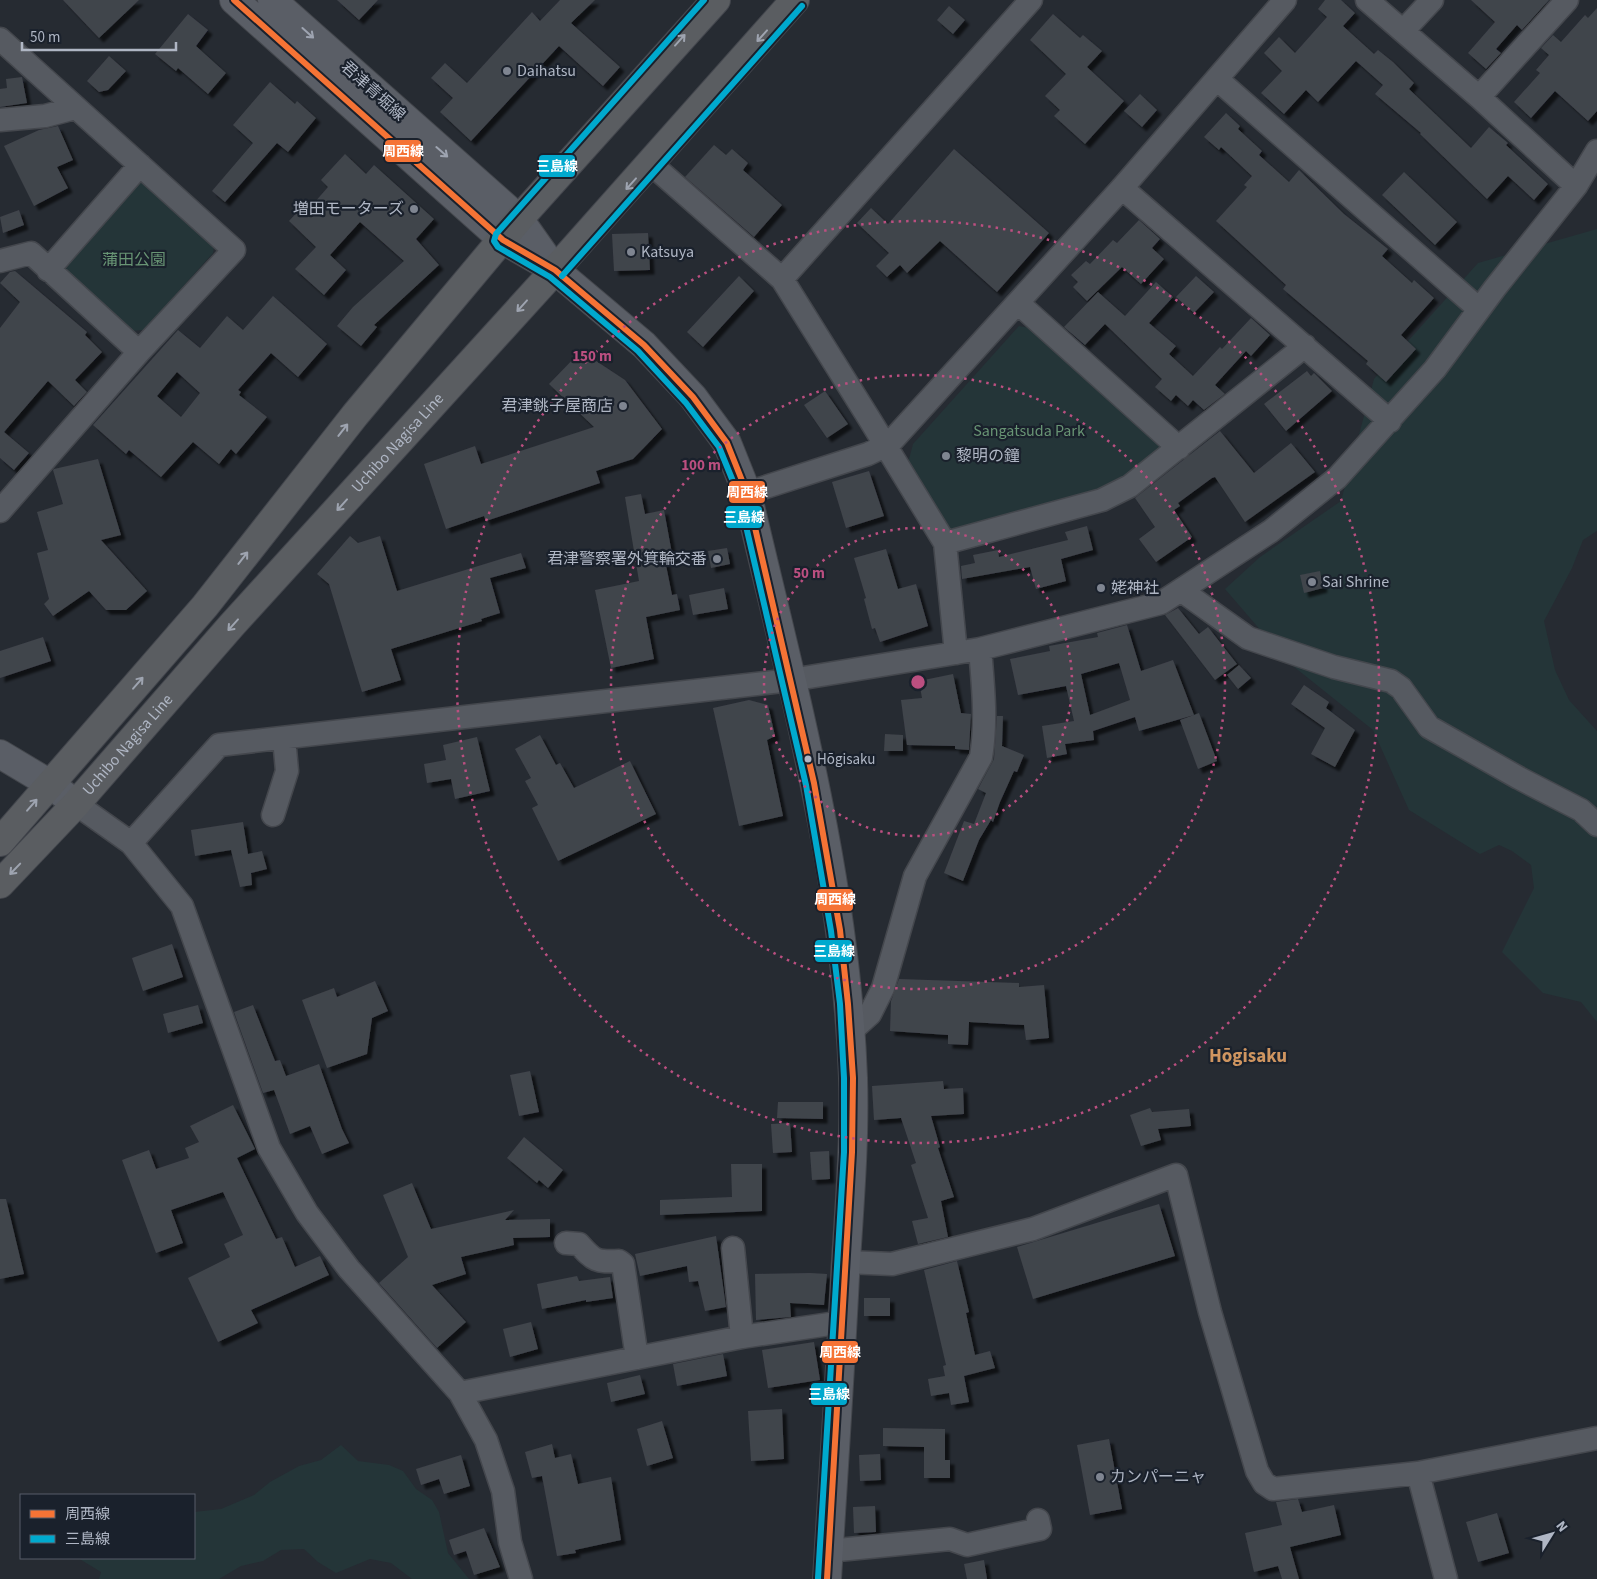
<svg xmlns="http://www.w3.org/2000/svg" width="1597" height="1579" viewBox="0 0 1597 1579" font-family="'Source Sans 3','Noto Sans JP',sans-serif">
<style>
.green{fill:#243538}
.building{fill:#40444b;fill-rule:evenodd;filter:url(#shadow)}
.lines{fill:none;stroke-linecap:round;stroke-linejoin:round}
.street-casing{stroke:#44474d;stroke-width:25}
.secondary-casing{stroke:#44474d;stroke-width:30}
.highway-casing{stroke:#43464d;stroke-width:30}
.street{stroke:#565a61;stroke-width:22}
.secondary{stroke:#5a5e66;stroke-width:28}
.highway{stroke:#5a5d61;stroke-width:28}
.bus-1-casing{stroke:#1a212c;stroke-width:10}
.bus-2-casing{stroke:#1a212c;stroke-width:10}
.bus-1{stroke:#f57335;stroke-width:6}
.bus-2{stroke:#00a9ce;stroke-width:6}
.oneway{stroke:#9ea4b1}
.oneway2{stroke:#9ea4b0}
.ring{fill:none;stroke:#bb4f80;stroke-width:2.5;stroke-dasharray:2.5 5}
.poi-dot{fill:#7f8591;stroke:#1a212c;stroke-width:2}
.bus-dot{fill:#afb6c4;stroke:#1a212c;stroke-width:2}
.labels{text-anchor:middle;dominant-baseline:central;stroke-width:4.5;stroke-linejoin:round;paint-order:stroke}
.bus-label{font-size:15px;fill:#afb6c4;stroke:#1a212c;text-anchor:start}
.poi-label{font-size:16px;fill:#afb6c4;stroke:#1a212c;text-anchor:start}
.street-label{font-size:16px;fill:#afb6c4;stroke:#1a212c}
.park-label{font-size:16px;fill:#689474;stroke:#1a212c}
.quarter-label{font-size:19px;font-weight:bold;fill:#cf9560;stroke:#1a212c}
.centre{fill:#bb4f80;stroke:#1a212c;stroke-width:2.5}
.ring-label{font-size:15px;text-anchor:middle;font-weight:bold;fill:#bb4f80;stroke:#1a212c;stroke-width:4.5;stroke-linejoin:round;paint-order:stroke}
.line-badge{stroke:#1a212c;stroke-width:2}
.badge-label{font-size:14px;text-anchor:middle;font-weight:bold;fill:#fff}
</style>
<defs>
<filter id="shadow"><feDropShadow dx="4.5" dy="4.5" stdDeviation="1" flood-color="#0009"/></filter>
</defs>
<rect width="100%" height="100%" fill="#262b32"/>
<path class="green" d="M141,179l73,68 -1,6 -69,77 -15,1 -69,-63z
M1597,229v302l-14,9 -11,28 -28,53 11,49 14,30 28,31v291l-16,-20 -38,-9 -41,-41 32,-64 -3,-23 -19,-14 -13,-6 -19,9 -71,-44 -36,-80 -85,-68 -63,-73 35,-32 81,-56 33,-122 104,-116z
M1019,326l11,2 131,118v7l-51,35 -160,45 -42,-70 5,-19z
M341,1445l17,16 31,4 14,6 13,18 16,11 7,12 9,41 21,26h-57l-21,-16 -21,-4 -34,14 -18,-11 -14,-13 -23,1 -18,11 -22,5 -22,13h-120l2,-7 -23,-14h116v-46l27,-3 33,-14 16,-13 29,-16 22,-6z"/>
<path class="building" d="M63,0h76l-40,38z
M337,0h41l-19,20z
M560,0h35l-24,23 49,44 -17,19 -44,-40 -88,95 -31,-29 13,-14 -22,-20 14,-15 22,20 65,-71 8,9z
M1325,0h16l14,13 -12,13 31,28 4,-4 15,12 21,21 -5,6 62,59 18,-21 19,16 -2,2 42,39 -14,16 -26,-24 -21,23 -67,-65 1,-1 -46,-39 8,-9 -27,-24 -38,41 -12,-12 -22,24 -23,-21 21,-22 -18,-18 15,-16 16,16 32,-36 -9,-8z
M1471,0h78l-27,30 -5,-5 -21,24 5,4 -15,16 -18,-16 27,-31z
M949,6l16,14 -12,14 -16,-14z
M1597,8v103l-9,10 -33,-30 -24,27 -17,-16 26,-29 -4,-3 13,-15 -8,-7 12,-13 8,7 24,-27 3,3z
M188,14l20,16 -12,16 30,27 -18,21 -30,-26 -2,3 -21,-17z
M1053,14l27,24 3,-3 19,16 -15,16 37,34 -39,43 -31,-28 6,-6 -15,-14 21,-22 -36,-34z
M109,56l17,15 -18,19 -9,2 -12,-11z
M22,77l5,26 -27,4v-18l7,-1 -1,-9z
M270,82l25,22 2,-3 19,17 -28,34 -11,-9 -52,59 -13,-11 41,-48 -20,-18z
M1140,94l17,16 -15,17 -18,-16z
M1226,113l14,13 -2,3 24,22 -3,4 30,27 10,-12 45,44 44,35 -6,7 30,27 2,-3 20,18 -33,37 15,14 -30,33 -20,-18 2,-3 -85,-72 3,-4 -70,-64 31,-34 -3,-2 8,-9 -31,-29 -2,3 -15,-13z
M58,126l15,34 -16,7 11,21 -34,18 -30,-60 35,-16z
M714,145l12,10 6,-6 16,14 -5,7 39,35 -28,32 -69,-60z
M954,149l95,84 -52,59 -57,-51 -33,32 -7,-8 -13,12 -11,-11 13,-13 -32,-30 14,-15 17,16z
M345,154l21,20 8,-9 60,54 -18,20 23,26 -65,60 3,2 -16,19 -24,-20 16,-19 51,-46 -44,-39 -30,33 16,15 -22,25 -29,-26 21,-22 -27,-26 13,-14 5,4 21,-24 -7,-7z
M1404,172l53,50 -22,23 -53,-50z
M19,210l5,15 -21,8 -3,-16z
M1139,220l21,19 -8,9 12,11 -23,25 -19,-17 -35,34 -14,-14 5,-5 -7,-7 15,-14 4,3 23,-24 4,3z
M648,233l2,37 -36,1 -2,-37z
M15,271l72,61 -2,3 17,17 -27,28 12,12 -13,14 -26,-25 -44,51 25,21 -15,17 -14,-12v-130l20,-26 -20,-19 10,-11z
M739,276l15,15 -51,56 -16,-15z
M1196,276l18,16 -20,21 -18,-16z
M1156,282l17,15 -24,26 27,23 -7,8 24,22 27,-29 2,2 29,-31 19,17 -19,21 -5,-5 -31,34 10,9 -21,16 -11,-10 -5,6 -12,-11 -5,6 -16,-14 7,-8 -57,-55 -20,21 -21,-18 34,-35 27,24z
M273,296l54,48 -29,33 -27,-24 -33,37 3,2 -2,3 28,22 -31,37 -5,-5 -12,15 -26,-22 -32,35 -32,-27 -3,4 -33,-29 85,-95 22,18 27,-32 16,14zM177,372l23,21 -19,24 -24,-21z
M581,351l44,29 37,49 -29,30 -37,12 4,12 -114,38 -2,-5 -38,13 -22,-65 51,-18 6,18 113,-37 -45,-43z
M1307,371l4,5 3,-3 18,18 -46,40 -22,-27z
M825,391l23,33 -21,14 -23,-33z
M1220,431l34,42 37,-30 24,29 -70,50 -30,-45 -3,1 -34,25 2,3 -6,4 18,27 -36,25 -17,-23 16,-12 -20,-29z
M98,459l23,76 -20,5 46,51 -21,19h-20l-17,-19 -36,25 -9,-12 5,-5 -12,-46 11,-3 -11,-38 26,-8 -10,-34 1,-1z
M869,471l15,45 -38,12 -14,-46z
M641,494l4,20 19,-4 9,49 -8,1 7,35 5,-1 3,16 -34,7 8,42 -43,9 -16,-78 44,-9 -14,-84z
M1087,526l6,24 -32,9 5,22 -30,8 -6,-22 -68,12 -1,-13 14,-3 -2,-8 25,-5 1,7 69,-17 -3,-8z
M350,536l8,7 22,-7 17,55 124,-38 5,15 -36,10 10,35 -19,6 1,2 -91,28 10,31 -39,12 -33,-108 -12,-10z
M727,548l3,16 -19,4 -3,-17z
M886,549l12,40 18,-5 12,42 -48,16 -5,-14 -3,1 -8,-30 2,-1 -12,-40z
M1320,571l3,17 -19,5 -4,-18z
M724,588l4,21 -35,6 -4,-20z
M1178,608l21,26 9,-7 29,37 -22,16 -50,-65z
M1127,625l14,46 32,-11 21,55 5,-2 18,48 -19,8 -18,-49 14,-5 -55,16 -4,-14 -42,14 1,9 -29,4 2,10 -20,4 -5,-32 32,-5 -8,-35 -48,9 -8,-36 40,-8 -1,-5 49,-9 -1,-4zM1119,663l11,37 -40,15 -9,-41z
M43,637l8,24 -51,17v-27z
M1239,665l12,13 -13,11 -11,-14z
M953,674l8,39 10,1 -2,36 -14,-1v-3l-48,-1 -6,-45 21,-2 -3,-17z
M1304,685l25,17 -3,6 29,22 -20,37 -24,-13 14,-26 -34,-24z
M749,700l19,5 7,31 -8,4 16,76 -44,10 -26,-118z
M997,716h6l-1,30 22,9 -7,17 -3,-1 -14,31 -7,20 -2,-2 -12,20 -16,41 -19,-8 20,-52 10,3 12,-31 -8,-4 16,-30z
M885,734l18,1v16h-19z
M540,735l16,30 4,-2 14,25 56,-27 26,53 -98,47 -26,-53 6,-3 -13,-24 6,-3 -16,-29z
M477,737l13,54 -35,8 -4,-20 -24,4 -3,-19 22,-4 -3,-15z
M243,822l5,32 14,-3 5,18 -16,4 1,12 -12,2 -9,-37 -36,6 -4,-26z
M172,944l11,33 -40,14 -11,-33z
M899,979l120,4v4l25,-2 5,53 -23,2 -2,-15 -55,-3 -1,23 -20,-1v-9l-58,-4 1,-30z
M375,981l13,30 -16,7 -5,36 -40,14 -25,-68 32,-12 3,9z
M198,1005l5,18 -35,10 -5,-19z
M253,1005l22,56 5,-1 6,16 33,-12 23,65 7,14 -27,11 -12,-28 -20,8 -16,-44 -11,3 -29,-81z
M530,1071l9,41 -20,4 -9,-41z
M943,1081l1,8 19,-1 1,26 -33,2 9,31 -2,1 16,49 -13,4 7,36 -30,7 -6,-23 16,-3 -17,-53 5,-2 -15,-45 -27,2 -2,-34z
M778,1102h45v17l-46,-1z
M233,1105l22,44 -18,9 39,81 6,-2 13,30 25,-11 9,19 -78,35 7,13 -40,19 -30,-64 42,-21 -6,-13 19,-9 -20,-43 -52,18 12,33 -27,10 -34,-93 27,-10 7,19 33,-11 -4,-10 14,-6 -9,-16z
M1150,1108l2,4 37,-3 2,17 -33,3 3,11 -20,6 -11,-31z
M790,1123l2,29 -19,1 -2,-29z
M524,1137l39,33 -15,18 -9,-8 -2,3 -30,-25z
M829,1151l1,28 -18,1 -2,-28z
M731,1164h31v47l-102,4v-15l72,-3z
M412,1183l19,46 83,-19 -9,10 45,-1v18l-37,1 1,7 -53,12 5,17 -34,11 34,37 -29,26 -58,-65 29,-26 -25,-62z
M0,1199h6l18,75 -24,5z
M1159,1204l16,52 -142,43 -16,-52z
M716,1236l10,71 -21,4 -7,-30 -9,1 -2,-16 -47,10 -5,-22z
M957,1261l12,51 -3,1 9,42 15,-4 5,17 -31,8 5,26 -18,3 -2,-12 -18,3 -3,-17 17,-3 -2,-10 3,-1 -22,-95z
M810,1273l17,1 -3,31 -34,-2 1,14 -35,3 -1,-46z
M577,1276l2,5 31,-4 3,21 -27,4v-2l-44,9 -5,-25z
M864,1298h26v18h-26z
M531,1322l7,27 -28,8 -7,-28z
M814,1342l6,38 -52,8 -6,-38z
M723,1354l4,22 -50,10 -4,-22z
M640,1375l5,19 -34,8 -4,-19z
M782,1409l2,50 -33,2 -3,-50z
M662,1421l11,37 -26,8 -10,-37z
M883,1428l62,1v31h5v18h-26v-31l-41,-1z
M1109,1439l13,70 -32,6 -13,-70z
M552,1444l3,14 16,-4 7,30 33,-7 10,63 -46,10 1,3 -19,3 -15,-80 -10,2 -7,-26z
M880,1454l1,26 -21,1 -1,-26z
M461,1455l9,31 -26,8 -5,-15 -18,6 -5,-16z
M1298,1499l4,13 32,-7 7,30 -51,12 9,32h-17l-4,-13 -24,6 -9,-39 37,-8 -6,-23z
M875,1506l1,26 -22,1 -1,-26z
M1497,1513l12,40 -31,9 -12,-40z
M484,1528l16,39 -26,8 -8,-24 -12,4 -5,-15z
M984,1560l3,19h-20l-3,-15z"/>
<g class="lines">
<g class="street-casing">
<path id="street" d="M1367,0l112,97 97,89
M1403,31l29,-31
M0,39l234,211 -95,102 -139,159
M1218,80l261,229
M1479,97l88,-97
M0,120l45,-4 30,-8
M650,163l132,116 88,141 75,123 11,110
M1122,188l268,233
M0,261l31,-8 108,99
M48,270l92,-105
M782,279l249,-279
M1018,303l161,145
M747,493l121,-39 21,-10 233,-256 163,-188
M945,543l157,-43 28,-14 175,-140
M1182,591l66,47 86,29 57,14 10,7 28,39 90,51 62,32 16,15
M76,804l55,39 51,63 87,242 38,65 42,56 111,124 26,47 17,51 7,51 11,37
M273,815l14,-44 -3,-33
M131,843l88,-98 572,-65 189,-31 181,-46 110,-72 66,-53 98,-109 60,-81 81,-102 21,-35
M849,1033l21,-19 13,-26 32,-112 66,-119c6,-36 2,-72 -1,-108
M566,1243l13,1c15,17 17,18 40,17l4,3 14,94
M733,1248l9,89
M846,1262l46,2 141,-35 143,-54 34,137 47,159 7,12 9,6 145,-16 28,106
M460,1393l282,-56 101,-15
M1418,1473l179,-35
M828,1551l122,-12 17,6 73,-16 -2,-9"/>
</g>
<g class="secondary-casing">
<path id="secondary" d="M234,0l269,240 52,30 89,75 49,52 34,46 20,50c45,192 99,386 106,585 2,66 -4,132 -8,198 -5,101 -12,202 -18,303
M272,0l247,219 31,44
M0,754l50,30 26,20"/>
</g>
<g class="highway-casing">
<g id="highway">
<path d="M0,842l205,-236 150,-191 164,-196 197,-219"/>
<path id="s1" d="M0,884l76,-80 155,-178 324,-356 240,-270"/>
</g>
</g>
<use href="#street" class="street"/>
<use href="#secondary" class="secondary"/>
<use href="#highway" class="highway"/>
<g class="bus-1-casing">
<path id="bus-1" d="M234,0l269,240 52,30 89,75 49,52 34,46 20,50 67,290 26,147 8,74 5,74 -1,74 -25,427"/>
</g>
<g class="bus-2-casing">
<path id="bus-2" d="M704,0l-208,234 -2,7 4,6 52,30 88,74 48,52 33,44 20,49 67,289 25,146 9,73 4,74v74l-26,426
M562,276l240,-270"/>
</g>
<use href="#bus-1" class="bus-1"/>
<use href="#bus-2" class="bus-2"/>
</g>
<defs><path id="oneway-shaft" d="M-6 0H5M1.5-3L5.5 0L1.5 3" fill="none" stroke-width="1.6" stroke-linecap="round" stroke-linejoin="round" transform="scale(1.25)"/></defs>
<g class="oneway">
<use href="#oneway-shaft" transform="translate(308 33) rotate(42)"/>
<use href="#oneway-shaft" transform="translate(442 152) rotate(41)"/>
</g>
<g class="oneway2">
<use href="#oneway-shaft" transform="translate(762 36) rotate(132)"/>
<use href="#oneway-shaft" transform="translate(680 40) rotate(-48)"/>
<use href="#oneway-shaft" transform="translate(631 184) rotate(132)"/>
<use href="#oneway-shaft" transform="translate(522 306) rotate(132)"/>
<use href="#oneway-shaft" transform="translate(343 430) rotate(-52)"/>
<use href="#oneway-shaft" transform="translate(342 505) rotate(132)"/>
<use href="#oneway-shaft" transform="translate(243 558) rotate(-52)"/>
<use href="#oneway-shaft" transform="translate(233 625) rotate(132)"/>
<use href="#oneway-shaft" transform="translate(138 683) rotate(-49)"/>
<use href="#oneway-shaft" transform="translate(32 805) rotate(-49)"/>
<use href="#oneway-shaft" transform="translate(15 869) rotate(134)"/>
</g>
<g class="ring">
<circle cx="918" cy="682" r="154"/>
<circle cx="918" cy="682" r="307"/>
<circle cx="918" cy="682" r="461"/>
</g>
<g class="poi-dot">
<circle cx="507" cy="71" r="5"/>
<circle cx="414" cy="209" r="5"/>
<circle cx="631" cy="252" r="5"/>
<circle cx="623" cy="406" r="5"/>
<circle cx="946" cy="456" r="5"/>
<circle cx="717" cy="559" r="5"/>
<circle cx="1312" cy="582" r="5"/>
<circle cx="1101" cy="588" r="5"/>
<circle cx="1100" cy="1477" r="5"/>
</g>
<circle class="bus-dot" cx="808" cy="759" r="4.5"/>
<g class="labels">
<g class="bus-label">
<text x="817" y="759">Hōgisaku</text>
</g>
<g class="poi-label">
<text x="517" y="71">Daihatsu</text>
<text x="404" y="209" text-anchor="end">増田モーターズ</text>
<text x="641" y="252">Katsuya</text>
<text x="613" y="406" text-anchor="end">君津銚子屋商店</text>
<text x="956" y="456">黎明の鐘</text>
<text x="707" y="559" text-anchor="end">君津警察署外箕輪交番</text>
<text x="1322" y="582">Sai Shrine</text>
<text x="1111" y="588">姥神社</text>
<text x="1110" y="1477">カンパーニャ</text>
</g>
<g class="street-label">
<text transform="translate(373 91) rotate(42)">君津青堀線</text>
<text stroke="none"><textPath href="#s1" startOffset="594">Uchibo Nagisa Line</textPath></text>
<text stroke="none"><textPath href="#s1" startOffset="189">Uchibo Nagisa Line</textPath></text>
</g>
<g class="park-label">
<text x="134" y="260">蒲田公園</text>
<text x="1029" y="431">Sangatsuda Park</text>
</g>
<g class="quarter-label">
<text x="1248" y="1056">Hōgisaku</text>
</g>
</g>
<circle cx="918" cy="682" r="8" class="centre"/>
<g class="ring-label">
<text x="592" y="361">150 m</text>
<text x="701" y="470">100 m</text>
<text x="809" y="578">50 m</text>
</g>
<g class="line-badge">
<rect x="384" y="139" width="38" height="24" rx="5" fill="#f57335"/>
<rect x="538" y="154" width="38" height="24" rx="5" fill="#00a9ce"/>
<rect x="728" y="480" width="38" height="24" rx="5" fill="#f57335"/>
<rect x="725" y="505" width="38" height="24" rx="5" fill="#00a9ce"/>
<rect x="816" y="888" width="38" height="24" rx="5" fill="#f57335"/>
<rect x="814" y="939" width="39" height="24" rx="5" fill="#00a9ce"/>
<rect x="821" y="1340" width="38" height="24" rx="5" fill="#f57335"/>
<rect x="810" y="1382" width="38" height="24" rx="5" fill="#00a9ce"/>
</g>
<g class="badge-label">
<text x="403" y="156">周西線</text>
<text x="557" y="171">三島線</text>
<text x="747" y="497">周西線</text>
<text x="744" y="522">三島線</text>
<text x="835" y="904">周西線</text>
<text x="834" y="956">三島線</text>
<text x="840" y="1357">周西線</text>
<text x="829" y="1399">三島線</text>
</g>
<rect x="20" y="1494" width="175" height="65" fill="#1a212c" stroke="#565d69"/>
<rect x="30" y="1510" width="25" height="8" fill="#f57335" stroke="#565d69"/>
<text x="65" y="1519" font-size="15" fill="#afb6c4">周西線</text>
<rect x="30" y="1535" width="25" height="8" fill="#00a9ce" stroke="#565d69"/>
<text x="65" y="1544" font-size="15" fill="#afb6c4">三島線</text>
<g transform="translate(1552 1534) rotate(53)" stroke="#1a212c" stroke-width="4" paint-order="stroke">
<path d="M0-4L9 19L0 12L-9 19Z" fill="#afb6c4"/>
<text y="-8" font-size="14" font-weight="bold" text-anchor="middle" fill="#afb6c4">N</text>
</g>
<path d="M22 42v8h154v-8" fill="none" stroke="#afb6c4" stroke-width="2.5"/>
<text x="30" y="42" font-size="15" fill="#afb6c4" stroke="#1a212c" stroke-width="4" paint-order="stroke">50 m</text>
</svg>
